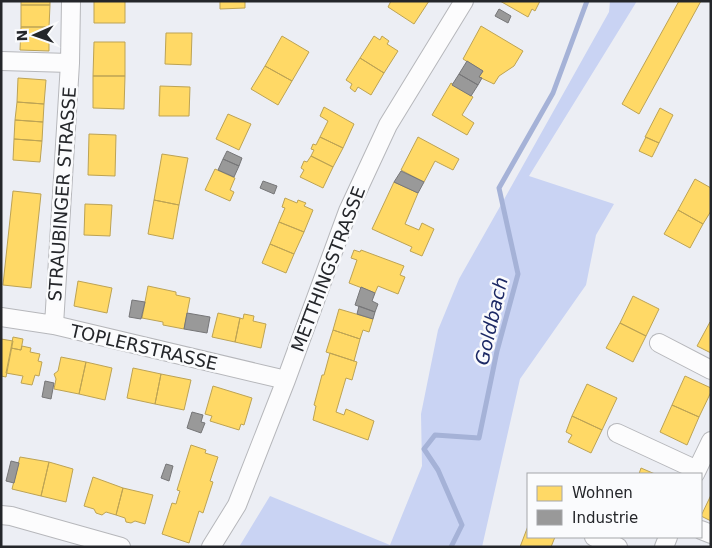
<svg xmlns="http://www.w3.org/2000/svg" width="712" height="548" viewBox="0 0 712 548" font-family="'DejaVu Sans',sans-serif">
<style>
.forest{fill:#c9d3f3}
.homes{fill:#ffd966;stroke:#bda354}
.industry{fill:#999;stroke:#767678}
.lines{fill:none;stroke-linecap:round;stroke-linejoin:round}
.stream{stroke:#a5b2d7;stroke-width:5}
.minor-casing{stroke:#b6b7bb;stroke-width:20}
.minor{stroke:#fcfcfd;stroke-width:18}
.labels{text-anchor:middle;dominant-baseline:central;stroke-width:5;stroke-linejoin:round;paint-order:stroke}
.street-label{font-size:18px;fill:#24262a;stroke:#fafbfd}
.water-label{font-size:19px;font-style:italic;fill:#1c2965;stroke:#fafbfd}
</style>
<rect width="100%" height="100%" fill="#eceef4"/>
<path class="forest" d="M610,1h27l-108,175 85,28 -18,31 -10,50 -66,94 -38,168h-243l31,-51 120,49 32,-79 -1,-52 17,-84 21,-51 43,-76 107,-191z"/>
<path class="homes" d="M21,1h29v4h-29z
M94,1h31v22h-31z
M220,1h25v7l-25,1z
M391,1h38l-15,23 -26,-17z
M500,1h40l-5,10 -3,-2 -4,8z
M679,1h22l-62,113 -17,-10z
M21,5h29l-1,22h-28z
M481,26l42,25 -9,15 -15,10 -5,8 -15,-7 4,-6 -20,-12z
M21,27h28v24l-29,-1z
M166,33h26l-1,32 -26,-1z
M282,36l27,16 -17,29 -27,-15z
M374,36l6,4 2,-4 7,5 -2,3 11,7 -14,22 -24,-15z
M94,42h31v34h-32z
M360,58l24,15 -13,22 -13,-8 -3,5 -5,-4 2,-4 -6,-4z
M265,66l27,15 -14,24 -27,-16z
M93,76h32l-1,33 -31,-1z
M18,78l28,2 -2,24 -27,-2z
M451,83l22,14 -11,18 12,8 -7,12 -35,-20z
M160,86l30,1 -1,29h-30z
M17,102l27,2 -1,18 -28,-2z
M324,107l30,17 -11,24 -23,-11 8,-16 -8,-5z
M660,108l13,7 -14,28 -14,-6z
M228,114l23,10 -12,26 -23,-11z
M15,120l28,2 -1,19 -28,-2z
M89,134l27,1 -1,41 -27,-1z
M320,137l23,11 -10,19 -22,-11 3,-6 -3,-1 2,-5 3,1z
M418,137l41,22 -6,11 -18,-9 -11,21 -23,-12z
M646,137l13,6 -7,14 -13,-6z
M14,139l28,2 -2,21 -27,-2z
M162,154l26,4 -9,47 -25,-5z
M311,156l22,11 -10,21 -23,-11 4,-7 -3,-2 3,-7 3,1z
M215,169l20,9 -5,12 4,2 -4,9 -25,-11z
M695,179l16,9v23l-8,13 -25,-14z
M394,182l24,11 -13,31 14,6 3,-7 12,6 -12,27 -12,-5 2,-4 -40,-18z
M13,191l28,3 -10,94 -28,-3z
M285,198l12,5 1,-3 8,3 -2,3 9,4 -9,22 -25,-10 6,-14 -3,-1z
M154,200l25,5 -6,34 -25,-5z
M85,204l27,1 -2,31 -26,-1z
M678,210l25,14 -13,24 -26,-14z
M279,222l25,10 -10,22 -24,-10z
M270,244l24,10 -8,19 -24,-10z
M354,250l6,2 1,-2 43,16 -4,9 5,2 -7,17 -20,-8 -3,7 -26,-10 8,-23 -6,-2z
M78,281l34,7 -5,25 -33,-7z
M148,286l28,6v3l14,3 -6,31 -21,-4v-3l-21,-4z
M633,296l26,13 -13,27 -26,-13z
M339,309l34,10 -4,13 -6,-2 -3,9 -27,-9z
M218,313l22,5 -5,24 -23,-5z
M244,314l10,2 -1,5 13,3 -5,24 -26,-6 5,-24 3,1z
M710,322h1v31l-14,-7z
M620,323l26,13 -13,26 -27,-14z
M333,330l27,9 -6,22 -28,-9z
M13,337l10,2 -2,11 -10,-2z
M1,339l12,2 -7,36 -5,-1z
M22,346l9,2 -1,4 10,2 -2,7 4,1 -3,14 -4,-1 -3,10 -11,-2 2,-7 -17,-3 5,-25 10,2z
M330,353l27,9 -5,18 -6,-2 -10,34 8,3 2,-6 28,12 -6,19 -55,-20 3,-14 -2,-1 8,-30h2z
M61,357l25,5 -7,32 -25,-5 2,-10 -2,-5 4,-3z
M86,362l26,6 -7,32 -26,-6z
M133,368l28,6 -6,30 -28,-6z
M161,374l30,6 -7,30 -29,-6z
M685,376l26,12v4l-12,25 -27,-12z
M587,384l30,14 -15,32 -30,-14z
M213,386l39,12 -8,27 -3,-1 -2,6 -29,-9 2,-5 -7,-2z
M672,405l27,12 -12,28 -27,-13z
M572,416l30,14 -11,23 -23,-11 4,-7 -6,-3z
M191,445l15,5 -1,3 13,4 -8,24 3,1 -10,31 -4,-2 -10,32 -27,-9 10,-31 4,1 2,-7 2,-6 -3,-1z
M20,457l29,5 -8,34 -29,-7z
M49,462l24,7 -7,33 -25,-6z
M641,468l14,6h-16z
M93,477l30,11 -7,27 -10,-3 -4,3 -6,-2 -2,-4 -10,-3z
M123,488l30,7 -8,29 -10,-3 -4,2 -5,-1 -1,-4 -9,-3z
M711,495v26l-10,-5z
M528,526v11h27l-4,10h-31z"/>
<path class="industry" d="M499,9l12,7 -3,7 -13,-7z
M467,61l16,10 -4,6 3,1 -4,7 -19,-11z
M459,74l19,11 -7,11 -19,-11z
M227,151l15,7 -3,8 -16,-7z
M223,159l16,7 -5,11 -16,-7z
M401,171l23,11 -6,11 -24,-11z
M263,181l14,5 -3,8 -14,-6z
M361,287l14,6 -3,8 6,3 -3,8 -20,-7z
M132,300l13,2 -4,17 -12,-2z
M359,306l16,6 -2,7 -16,-5z
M187,313l23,4 -3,16 -23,-4z
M45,381l9,2 -3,16 -9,-2z
M192,412l11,3 -2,7 4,1 -4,10 -14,-5z
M11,461l8,2 -5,20 -8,-2z
M166,464l7,2 -4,15 -8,-3z"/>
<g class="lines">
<path class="stream" d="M451,547l11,-22 -24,-55 -14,-21 11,-14 44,3 18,-87 21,-77 -19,-86 54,-95 34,-92"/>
<g class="minor-casing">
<path id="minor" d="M1,61l69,2
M1,317l53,8 232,55
M54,325l16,-262 1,-62
M659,343l52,27
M617,433l80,37
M695,474l16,-33
M1,515l10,1 110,31
M701,530l10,4
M594,537l24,10
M211,547l26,-42 49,-125 62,-169 40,-86 76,-124
M664,547l4,-10"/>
</g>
<use href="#minor" class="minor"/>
</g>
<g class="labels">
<g class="street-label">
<text transform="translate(62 194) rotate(-86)">STRAUBINGER STRASSE</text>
<text transform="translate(328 269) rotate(-69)">METTHINGSTRASSE</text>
<text transform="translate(144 347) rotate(13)">TOPLERSTRASSE</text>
</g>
<g class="water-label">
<text transform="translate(491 321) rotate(-77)">Goldbach</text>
</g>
</g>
<rect width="712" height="548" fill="none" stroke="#24262a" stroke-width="5"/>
<rect x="527" y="473" width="175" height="65" fill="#fafbfd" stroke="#a4a6a9"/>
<rect x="537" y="486" width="25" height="15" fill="#ffd966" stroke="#a4a6a9"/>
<text x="572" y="498" font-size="15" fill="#24262a">Wohnen</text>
<rect x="537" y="510" width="25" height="15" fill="#999999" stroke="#a4a6a9"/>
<text x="572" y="523" font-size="15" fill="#24262a">Industrie</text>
<g transform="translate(35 35) rotate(268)" stroke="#fafbfd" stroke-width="4" paint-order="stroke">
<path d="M0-4L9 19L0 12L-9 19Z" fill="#24262a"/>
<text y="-8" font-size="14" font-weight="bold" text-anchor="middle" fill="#24262a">N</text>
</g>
</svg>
